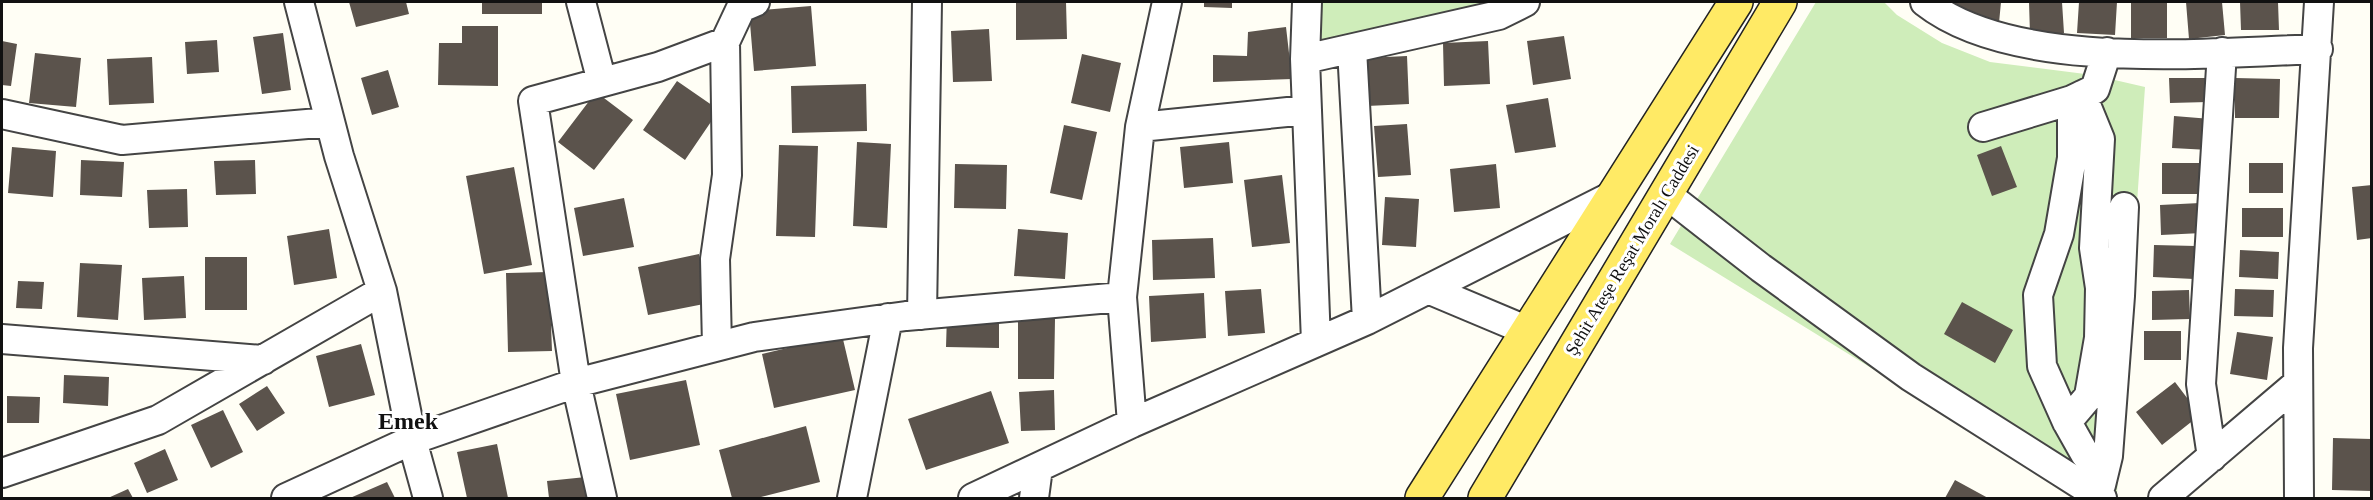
<svg xmlns="http://www.w3.org/2000/svg" width="2373" height="500" viewBox="0 0 2373 500" font-family="'Times New Roman',serif">
<style>
.green{fill:#cfedba}
.building{fill:#5b534c}
.lines{fill:none;stroke-linecap:round;stroke-linejoin:round}
.minor-casing{stroke:#444;stroke-width:32}
.major-casing{stroke:#222;stroke-width:36}
.minor{stroke:#fff;stroke-width:28}
.major{stroke:#ffea65;stroke-width:33}
.labels{text-anchor:middle;dominant-baseline:central;stroke-width:6;stroke-linejoin:round;paint-order:stroke}
.street-label{font-size:18px;fill:#111;stroke:#fff}
.district-label{font-size:24px;font-weight:bold;fill:#111;stroke:#fff}
</style>
<rect width="100%" height="100%" fill="#fffef5"/>
<path class="green" d="M1318,2h192l-190,43z
M1816,2h68l13,13 45,28 48,19 103,13 52,12 -28,406 -6,5h-29l-412,-254z"/>
<path class="building" d="M349,2h57l3,12 -53,13z
M482,2h60v12h-60z
M1016,2h50l1,37 -51,1z
M1204,2h28v6l-28,-1z
M1946,2h55l-2,21 -55,-6z
M2029,2h33l2,31 -34,1z
M2079,2h38l-2,33 -38,-2z
M2131,2h36v36h-36z
M2186,2h36l3,33 -36,4z
M2240,2h38l1,28h-38z
M811,6l5,60 -62,5 -5,-60z
M462,26h36v60l-60,-1 1,-42h23z
M1286,27l6,52 -79,3v-27l34,1 1,-24z
M989,29l3,52 -39,1 -2,-51z
M283,33l8,57 -29,4 -9,-57z
M1564,36l7,43 -38,6 -6,-44z
M217,40l2,32 -32,2 -2,-32z
M2,41l15,3 -6,42 -9,-1z
M1488,41l2,43 -46,2 -1,-43z
M35,53l46,5 -5,49 -47,-4z
M1082,54l39,9 -11,49 -39,-9z
M1407,56l2,48 -42,2 -2,-48z
M152,57l2,46 -45,2 -2,-46z
M388,70l11,37 -27,8 -11,-37z
M2169,78h39v24l-38,1z
M2235,78l45,1 -1,39h-44z
M677,81l42,29 -34,50 -42,-30z
M866,84l1,47 -75,2 -1,-47z
M596,92l37,28 -39,50 -36,-28z
M1548,98l8,49 -41,6 -9,-48z
M2174,116l37,3 -2,31 -37,-2z
M1407,124l4,51 -33,2 -4,-51z
M1064,125l33,7 -15,68 -32,-7z
M857,142l34,2 -4,84 -34,-2z
M1229,142l4,41 -49,5 -4,-41z
M779,145l39,1 -3,91 -39,-1z
M2001,146l16,41 -25,9 -15,-41z
M12,147l44,4 -3,46 -45,-4z
M81,160l43,2 -2,35 -42,-2z
M255,160l1,34 -40,1 -2,-34z
M2162,163h39v31h-39z
M2249,163h34v30h-34z
M955,164l52,1 -1,44 -52,-1z
M1496,164l4,44 -46,4 -4,-43z
M514,167l18,98 -48,9 -18,-98z
M1282,175l8,68 -38,4 -8,-67z
M2372,185v53l-15,2 -5,-53z
M187,189l1,38 -39,1 -2,-38z
M1385,197l34,2 -3,48 -34,-2z
M624,198l10,49 -51,9 -9,-48z
M2200,203l2,30 -41,2 -1,-30z
M2242,208h41v29h-41z
M329,229l8,49 -43,7 -7,-49z
M1018,229l50,4 -3,46 -51,-3z
M1213,238l2,40 -62,2 -1,-40z
M2154,245l42,1 -2,33 -41,-2z
M2240,250l39,2 -1,27 -39,-2z
M699,254l10,49 -61,12 -10,-48z
M205,257h42v53h-42z
M80,263l42,2 -4,55 -41,-3z
M549,272l3,79 -44,1 -2,-79z
M184,276l2,42 -42,2 -2,-42z
M18,281l26,1 -2,27 -26,-1z
M1261,289l4,44 -37,3 -3,-45z
M2235,289l39,1 -1,27 -39,-1z
M2189,290l1,29 -38,1v-29z
M1204,293l2,45 -55,4 -2,-46z
M1962,302l51,28 -18,33 -51,-29z
M947,315l52,1v32l-53,-1z
M1018,319h37l-1,60h-36z
M2144,331h37v29h-37z
M2237,332l36,5 -6,43 -37,-6z
M842,335l13,55 -81,18 -12,-54z
M361,344l14,51 -46,12 -13,-51z
M64,375l45,2 -1,29 -45,-3z
M686,380l14,65 -70,15 -14,-66z
M2175,382l25,33 -38,30 -26,-33z
M267,386l18,27 -28,18 -18,-27z
M1054,390l1,40 -34,1 -2,-39z
M991,391l18,52 -83,27 -18,-51z
M7,396l33,1 -1,26h-32z
M223,410l20,42 -32,16 -20,-43z
M806,426l14,56 -63,16h-25l-13,-48z
M2333,438l39,1v52l-40,-1z
M497,444l11,54h-41l-10,-46z
M165,449l13,31 -31,13 -13,-30z
M586,477l3,21h-40l-2,-17z
M1955,480l33,18h-43z
M387,482l8,16h-45z
M128,489l5,9h-25z"/>
<g class="lines">
<g class="minor-casing">
<path id="minor" d="M299,2l40,154 43,135 30,149 16,58
M581,2l21,80
M1307,2l-2,57 11,283
M1925,2c89,70 283,51 393,47
M1352,49l15,271
M1305,59l194,-44 26,-13
M2072,100v58l-13,76 -21,61 4,71 25,56 18,32 19,17
M2,114l120,26 208,-18
M1140,127l167,-17
M1983,127l89,-27 23,-11 12,-37
M1666,194l95,74 150,109 191,121
M1428,289l100,42
M922,315l5,-313
M2,339l261,21
M717,346l-2,-87 12,-84 -2,-133
M2067,422l22,-26 10,-58 1,-50 -6,-40 6,-109 -18,-44
M1132,423l-10,-126 18,-170 27,-125
M2212,457l-11,-73 21,-332
M2,473l156,-53 224,-129
M2101,485l7,-29 12,-160 4,-89
M286,498l126,-58 164,-57 178,-46 152,-21 216,-19
M602,498l-26,-115 -43,-282 125,-34 67,-25 16,-34 14,-6
M852,498l36,-180
M973,498l159,-75 235,-103 245,-124
M1034,498l4,-30
M2163,498l135,-115
M2299,498l-1,-150 21,-346"/>
</g>
<g class="major-casing">
<path id="major" d="M1422,498l314,-496
M1485,498l295,-496"/>
</g>
<use href="#minor" class="minor"/>
<use href="#major" class="major"/>
</g>
<g class="labels">
<g class="street-label">
<text transform="translate(1632 250) rotate(-59)">Şehit Ateşe Reşat Moralı Caddesi</text>
</g>
<g class="district-label">
<text x="408" y="421">Emek</text>
</g>
</g>
<rect width="2373" height="500" fill="none" stroke="#111111" stroke-width="6"/>
</svg>
